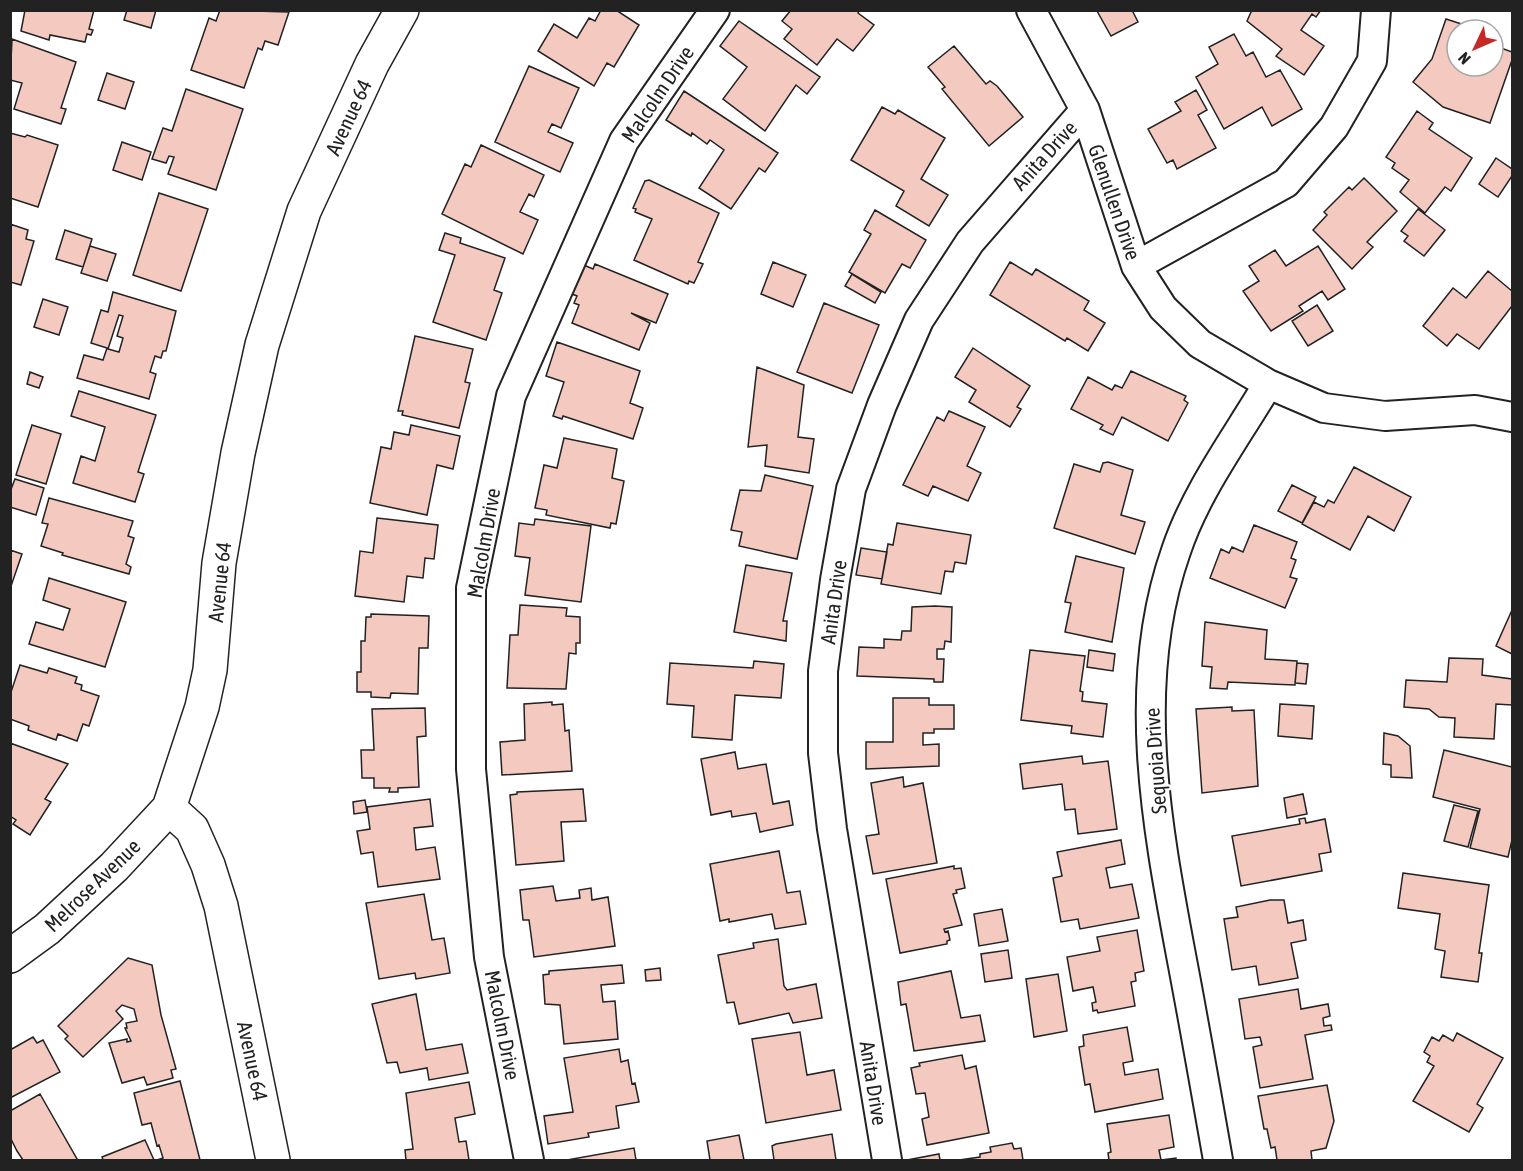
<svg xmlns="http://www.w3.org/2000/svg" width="1523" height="1171" viewBox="0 0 1523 1171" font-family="'Asap Condensed',sans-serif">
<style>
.building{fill:#f3c9c0;stroke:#222;stroke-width:1.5;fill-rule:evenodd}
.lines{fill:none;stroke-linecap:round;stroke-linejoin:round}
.minor-casing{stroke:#222;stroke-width:32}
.tertiary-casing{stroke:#222;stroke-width:36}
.minor{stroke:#fff;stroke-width:28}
.tertiary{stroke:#fff;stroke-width:33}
.labels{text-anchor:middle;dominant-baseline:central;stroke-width:4.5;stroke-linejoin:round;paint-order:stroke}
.street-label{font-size:21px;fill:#222;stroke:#fff}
</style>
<rect width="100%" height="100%" fill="#fff"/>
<path class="building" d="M94,10l-5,19 4,1 -2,5 -4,-1 -2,8 -35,-7 -1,5 -28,-9 4,-21z
M127,10h29l-5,18 -27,-8z
M220,10l69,2 -11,33 -13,-4 -3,9 -4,-2 -14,40 -53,-18 18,-52 7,3z
M601,10h15l23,15 -25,42 -7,-4 -13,23 -56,-35 16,-27 23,14 12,-20 6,3z
M791,10h68l-1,3 16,12 -21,26 -16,-12 -20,26 -33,-26 8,-10 -10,-8z
M1132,10l6,12 -27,14 -14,-25z
M1252,10h69l-5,7 -4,-3 -11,16 23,16 -20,29 -28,-19 6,-7 -35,-28z
M1446,19l31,10 -20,1v36h36v-21l19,7v8l-22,63 -47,-16 -30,-25 19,-23z
M739,21l81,56 -13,17 -11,-9 -31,46 -42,-32 24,-32 -27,-21z
M1234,34l12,22 7,-4 13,25 14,-7 22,39 -30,17 -10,-19 -38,22 -28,-52 22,-13 -9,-17z
M12,39l64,23 -15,46 5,1 -5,15 -47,-15 8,-26 -12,-3z
M954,46l32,38 4,-3 7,5 26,31 -34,29 -47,-57 3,-2 -17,-20z
M529,66l50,22 -18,40 -9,-4 -4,8 25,11 -13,29 -65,-30z
M107,73l27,9 -9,27 -27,-9z
M186,89l57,20 -27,81 -48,-16 6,-17 -5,-1 -3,7 -14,-4 11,-31 9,3z
M1196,90l11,20 -9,5 18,33 -39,21 -4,-9 -6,3 -19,-34 33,-18 -6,-9z
M684,91l94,62 -13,19 -6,-4 -28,41 -32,-21 25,-38 -14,-10 -3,4 -15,-11 -1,3 -25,-16z
M882,107l13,7 3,-4 47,28 -24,41 27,16 -19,31 -33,-20 8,-15 -53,-31z
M1417,111l16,12 -4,6 43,29 -21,33 -6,-4 -20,26 -25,-21 9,-12 -17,-12 3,-5 -9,-6z
M10,133l15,4 2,-2 31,10 -20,62 -28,-9z
M122,142l29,10 -9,28 -29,-10z
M481,145l63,30 -10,22 -5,-3 -9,18 18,8 -15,34 -81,-40 23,-50 6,3z
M1496,158l16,11v7l-14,21 -19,-13z
M1364,178l33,33 -30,31 6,5 -21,22 -39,-39 14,-15 -3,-3 25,-25 3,3z
M649,180l70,33 -21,49 5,2 -9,19 -5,-2 -1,3 -54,-24 18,-41 -17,-7 1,-3 -3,-1 12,-27z
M159,193l49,16 -27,82 -48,-16z
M1418,209l27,21 -21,26 -20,-15 4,-5 -7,-5z
M875,210l51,30 -16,28 -8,-4 -17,29 -36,-21 22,-38 -7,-4z
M10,224l18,6 -2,9 8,2 -13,44 -11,-3z
M65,230l27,9 -9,28 -27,-8z
M445,233l16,5 -1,5 45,15 -11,32 8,3 -16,47 -53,-18 22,-67 -16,-5z
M90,246l26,8 -9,27 -26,-8z
M1318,246l27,43 -17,11 -6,-9 -23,15 4,5 -32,20 -28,-40 16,-10 -10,-15 26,-16 11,16z
M773,262l33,13 -13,32 -32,-13z
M1010,262l22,13 4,-6 53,32 -5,9 21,13 -17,28 -21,-13 -2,3 -75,-46z
M579,263l14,6 2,-5 73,30 -12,29 -25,-10 19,10 -11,27 -67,-27 7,-18 -5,-2 3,-7 -10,-4z
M1488,271l24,20v15l-33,43 -22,-15 -10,12 -24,-20 30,-38 13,10z
M852,274l29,18 -6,11 -30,-17z
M113,292l63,19 -10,40h-3l-2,7 -6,-2 -5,16 6,2 -7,25 -72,-21 7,-23 19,5 4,-12 -16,-5 10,-33 7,2zM119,315l4,1 -6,20 6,2 -4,14 -11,-3z
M43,299l25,8 -9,28 -25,-8z
M824,303l55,22 -27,68 -55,-21z
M1317,305l16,26 -25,15 -16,-25z
M415,336l58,13 -8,33 5,1 -11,45 -57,-13 1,-4h-5z
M557,342l83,29 -10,32 13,5 -10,31 -70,-23 -1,3 -9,-3 11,-34 -18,-6z
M973,348l57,38 -13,21 4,2 -11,18 -41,-25 7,-12 -21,-13z
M757,367l47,18 -6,52 16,2 -5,34 -44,-7 2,-21 -19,2z
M1131,371l55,25 -2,4 4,3 -20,38 -46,-24 -9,18 -13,-6 3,-4 -32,-16 17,-32 24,13 3,-5 7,3z
M30,372l13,5 -4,11 -12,-4z
M79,391l77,24 -18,57 6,2 -9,28 -62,-19 8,-27 14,5 10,-34 -34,-11z
M949,411l36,16 -18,39 14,7 -13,28 -35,-15 -5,10 -25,-11 34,-68 7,4z
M32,425l29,9 -15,50 -30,-9z
M411,425l49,11 -7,33 -16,-4 -10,50 -57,-12 11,-56 10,2 3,-17 15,3z
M564,438l53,11 -5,29 12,3 -8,43 -5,-1 -1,5 -64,-13 1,-5 -12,-2 9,-43 13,3z
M1108,462l25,8 -12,45 24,7 -10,32 -81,-26 20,-64 26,8 3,-9z
M1354,467l57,30 -17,34 -26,-15 -18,34 -48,-26 12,-22 10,5 4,-7 6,3z
M765,475l48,11 -16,73 -58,-13 3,-14 -11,-2 9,-40 21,1z
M15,479l29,9 -8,27 -26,-8v-15z
M1292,485l24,12 -14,26 -24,-12z
M49,498l84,23 -5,15 6,2 -8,26 5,3 -2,7 -67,-19 1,-2 -22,-7 7,-22 -6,-1z
M377,518l61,7 -4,34 -9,-1 -2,20 -16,-2 -3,26 -49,-6 5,-45 13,2z
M535,519l56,7 -10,76 -56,-7 5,-37 -15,-2 4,-33 15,2z
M897,523l74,12 -5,29 -11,-2 -2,10 -8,-1 -4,23 -60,-10 7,-40 5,1z
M1254,525l43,17 -6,16 5,2 -6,17 7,2 -12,29 -75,-30 11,-29 8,4 3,-6 11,5z
M861,548l26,4 -5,27 -26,-4z
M10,550l12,4 -12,35z
M1076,556l48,12 -12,74 -47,-10 6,-29 -6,-1z
M746,565l46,8 -9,48h4l-1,20 -52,-9z
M49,578l77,24 -21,65 -76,-23 7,-22 27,8 7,-21 -27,-9z
M520,605l47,3 -1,8 14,1v26h-4v11l-7,-1 -3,36 -59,-1 3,-53h8z
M935,606l17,1 -1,35 -6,-1 -1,8h-7v10h7l-1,23h-9v-3l-77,-3 2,-29 25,1v-9l17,1 1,-9h9l1,-24z
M1512,610v44l-16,-8z
M371,614l58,2 -1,32h-9l-1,46 -27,-1 -1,5 -19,-1v-5h-14v-20h4v-31h4l1,-24h5z
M1205,622l62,8 -2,29 32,2 -2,24 -67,-3 -1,7 -17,-1 2,-21 -10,-1z
M1030,650l55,6 -5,35 3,1 -1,9 25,3 -4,33 -32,-4 1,-7 -51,-6z
M1089,650l26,4 -2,17 -26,-4z
M1449,658l34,1 -1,16 30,4v26l-16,-1 -2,35 -40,-2 1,-19 -16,-1 -10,-8 -25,-2 2,-27 41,2z
M754,661l30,3 -3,34 -46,-3 -3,45 -40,-3 2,-31 -27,-2 3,-41 83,5z
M1297,663l11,1 -2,20 -11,-1z
M20,665l27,8 2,-5 28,9 -2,6 7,2 -1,5 18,6 -10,30 -6,-2 -6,17 -19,-7 -2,6 -28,-10 1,-4 -19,-7v-24z
M893,698h36v7h25v24h-20v4h-11v12l16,-1v22l-73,3v-27h27z
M552,702v3l11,-1 2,27 4,-1 3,41 -70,4 -2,-33 25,-2 -1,-36z
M1280,704l34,2 -2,33 -34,-3z
M1232,707v4l22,-1 4,76 -56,7 -6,-84z
M425,708l1,28 -9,1 2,50 -21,1v4h-9l1,-4h-16v-10h-12l-1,-28h13l-2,-41z
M1384,733l14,3 12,10 2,32 -21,-1v-12l-8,-1z
M10,743l58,21 -23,35 6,3 -21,33 -17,-11 3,-4 -6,-4z
M1444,750l68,17v73l-4,17 -38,-9 10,-39 -47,-12z
M735,752l3,17 28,-5 7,40 16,-3 4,24 -33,7 -4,-19 -24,4 -1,-6 -20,4 -10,-56z
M1082,756l1,8 25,-3 9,68 -39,5 -3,-25 -10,1 -3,-26 -39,5 -3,-25z
M903,777l1,10 19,-4 14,80 -64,11 -7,-38 13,-2 -8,-51z
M583,789l3,32 -25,1 3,39 -48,4 -6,-70 7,-1v-2z
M1303,794l4,20 -20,4 -3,-20z
M430,799l3,27 -19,2 2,22 19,-3 5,32 -62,8 -5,-35 -12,2 -4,-23 13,-2 -3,-22z
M365,800l2,12 -13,2 -1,-12z
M1454,805l24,6 -10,36 -24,-6z
M1305,818l1,5 19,-4 6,33 -12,2 3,17 -81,15 -9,-50 68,-12 -1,-5z
M1121,840l4,24 -19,4 4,20 22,-4 7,34 -59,11 -2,-10 -17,3 -8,-44 9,-2 -5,-24z
M779,851l8,42 13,-2 6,33 -31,5 -3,-15 -43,8v-3l-9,2 -10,-57z
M954,866v3l7,-1 4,20 -9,2 1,3 -4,1 9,31 -18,4 1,3 3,-1 2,9 -3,1v3l-47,9 -14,-74z
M1403,873l86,12 -10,68h3l-4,29 -37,-5 4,-26 -10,-2 5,-35 -42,-6z
M553,886l3,15 24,-3 -1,-8 12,-2 1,12 16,-3 7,49 -81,11 -5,-37h-6l-3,-30z
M424,894l8,46 12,-2 6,35 -34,6 -1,-6 -36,6 -13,-76z
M1270,900h14l4,23 15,-3 3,20 -15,3 7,35 -39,7 -3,-19 -24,4 -8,-51 14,-2 -2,-10z
M1002,909l6,32 -29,5 -5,-32z
M1137,930l7,41 -9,2 1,8 -5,1 4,24 -37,7 -1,-3 -4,1 -1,-8 4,-1 -3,-15 -20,4 -6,-34 33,-6 -3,-14z
M778,939l6,47 3,4 29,-6 6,34 -29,5 -4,-10 -50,11 -5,-22 -7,1 -9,-48 36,-7 -1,-5z
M1008,950l4,28 -27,4 -4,-28z
M128,958l24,7 9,50 15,54 -5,1 2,8 -26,7 -3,-8 -22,6 -13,-40 18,-4v3l4,-1 -6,-13h2l-1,-5 11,-2 -3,-12 -12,-4 -6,6 7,8 -40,38 -18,-18 3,-3 -10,-10z
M622,965l2,18 -23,2 2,17 12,-1 3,38 -54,5 -4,-39 -15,-1 -2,-29 6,-1v-3z
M660,968l1,12 -15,1 -1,-11z
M951,971l10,47 19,-3 5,26 -71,10 -8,-47 -5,1 -3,-23z
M1058,974l9,57 -33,6 -8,-58z
M1298,989l3,20 27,-5 2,12 -7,2 1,8 7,-1 1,5 -27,5 8,44 -53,9 -7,-41 9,-2 -2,-8 -15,2 -6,-40z
M416,994l10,56 36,-6 6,29 -39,7 -2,-12 -27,5 -3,-11 -10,1 -15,-59z
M1127,1027l6,34 -10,2 2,12 33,-6 5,30 -68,13 -5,-28 -5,1 -6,-38 5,-1 -1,-11z
M800,1032l7,43 27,-5 7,40 -75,13 -14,-84z
M1457,1033l46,25 -26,46 6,4 -14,24 -56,-31 21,-35 -7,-4 3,-6 -6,-4 8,-15 7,4 4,-6 10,6z
M33,1037l4,6 6,-3 17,32 -50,26v-48z
M619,1049l2,13 7,-2 4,24 3,-1 4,19 -23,4 3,22 -31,5 1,4 -41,7 -4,-28 29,-4 -9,-54z
M962,1055l3,14 11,-3 13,67 -62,12 -5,-26 7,-2 -4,-24 -9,1 -5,-26 9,-2 -1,-3z
M180,1081l20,79h-43l6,-2 -4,-13 -2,1 -6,-23 -9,2 -8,-32z
M469,1082l6,32 -20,4 4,24 7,-1 3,19h-63l-1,-10 8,-1 -7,-56z
M1327,1085l7,36 -8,27 -15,3 1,9h-35l-2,-13 -4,1 -4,-19h-3l-6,-33z
M40,1094l37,65 -2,1h-52l-6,-9 -7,-14v-26z
M1169,1115l5,32 -15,3 2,10 15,-2v2h-67l-1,-7 3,-1 -4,-28z
M832,1134l4,26h-62l-2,-14 4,-2z
M739,1135l5,25h-34l-3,-19z
M145,1140l9,20h-51l-1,-3z
M1012,1143l2,6 7,-1 2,12h-64l21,-3v-3l11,-2 -1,-5z
M634,1148l2,12h-69z
M939,1154l1,6h-33z"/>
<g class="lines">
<g class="minor-casing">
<path id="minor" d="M1031,10l54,100 51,156 27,42 37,36 68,40 56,24 61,8 90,-6 37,7
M1136,266l150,-83 48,-56 38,-66 4,-51
M529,1160l-40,-203 -18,-188v-181l40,-192 113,-255 91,-131
M887,1160l-55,-331 -9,-76v-82l12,-91 16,-91 31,-84 37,-85 51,-78 115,-132
M1218,1160c-12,-68 -24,-137 -37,-205 -25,-133 -51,-273 -5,-404 20,-60 60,-113 92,-167"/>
</g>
<g class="tertiary-casing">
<path id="tertiary" d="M169,808l23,21 16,36 13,41 52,254
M10,956l37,-27 67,-62 55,-59 33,-101 8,-37 9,-107 19,-110 24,-108 42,-134 68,-147 30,-54"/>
</g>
<use href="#minor" class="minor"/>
<use href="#tertiary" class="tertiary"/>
</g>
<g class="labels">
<g class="street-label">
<text transform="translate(657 94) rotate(-56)">Malcolm Drive</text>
<text transform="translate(348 117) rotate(-65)">Avenue 64</text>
<text transform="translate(1044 155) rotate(-48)">Anita Drive</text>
<text transform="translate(1115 202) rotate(71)">Glenullen Drive</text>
<text transform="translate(483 543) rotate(-80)">Malcolm Drive</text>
<text transform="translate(219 582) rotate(-84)">Avenue 64</text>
<text transform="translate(833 602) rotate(-82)">Anita Drive</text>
<text transform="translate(1155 761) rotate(-94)">Sequoia Drive</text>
<text transform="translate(92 885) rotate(-44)">Melrose Avenue</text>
<text transform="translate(503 1025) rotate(79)">Malcolm Drive</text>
<text transform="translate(253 1061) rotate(78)">Avenue 64</text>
<text transform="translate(874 1083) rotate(81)">Anita Drive</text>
</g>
</g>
<rect width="1523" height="1171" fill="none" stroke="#222222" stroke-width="24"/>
<g transform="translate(1475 48) rotate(226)"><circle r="28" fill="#ffffff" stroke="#a7a7a7" stroke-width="1.5"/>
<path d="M0-4.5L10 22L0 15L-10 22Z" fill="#c62828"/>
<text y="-9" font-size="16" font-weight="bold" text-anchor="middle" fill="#222222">N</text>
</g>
</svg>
